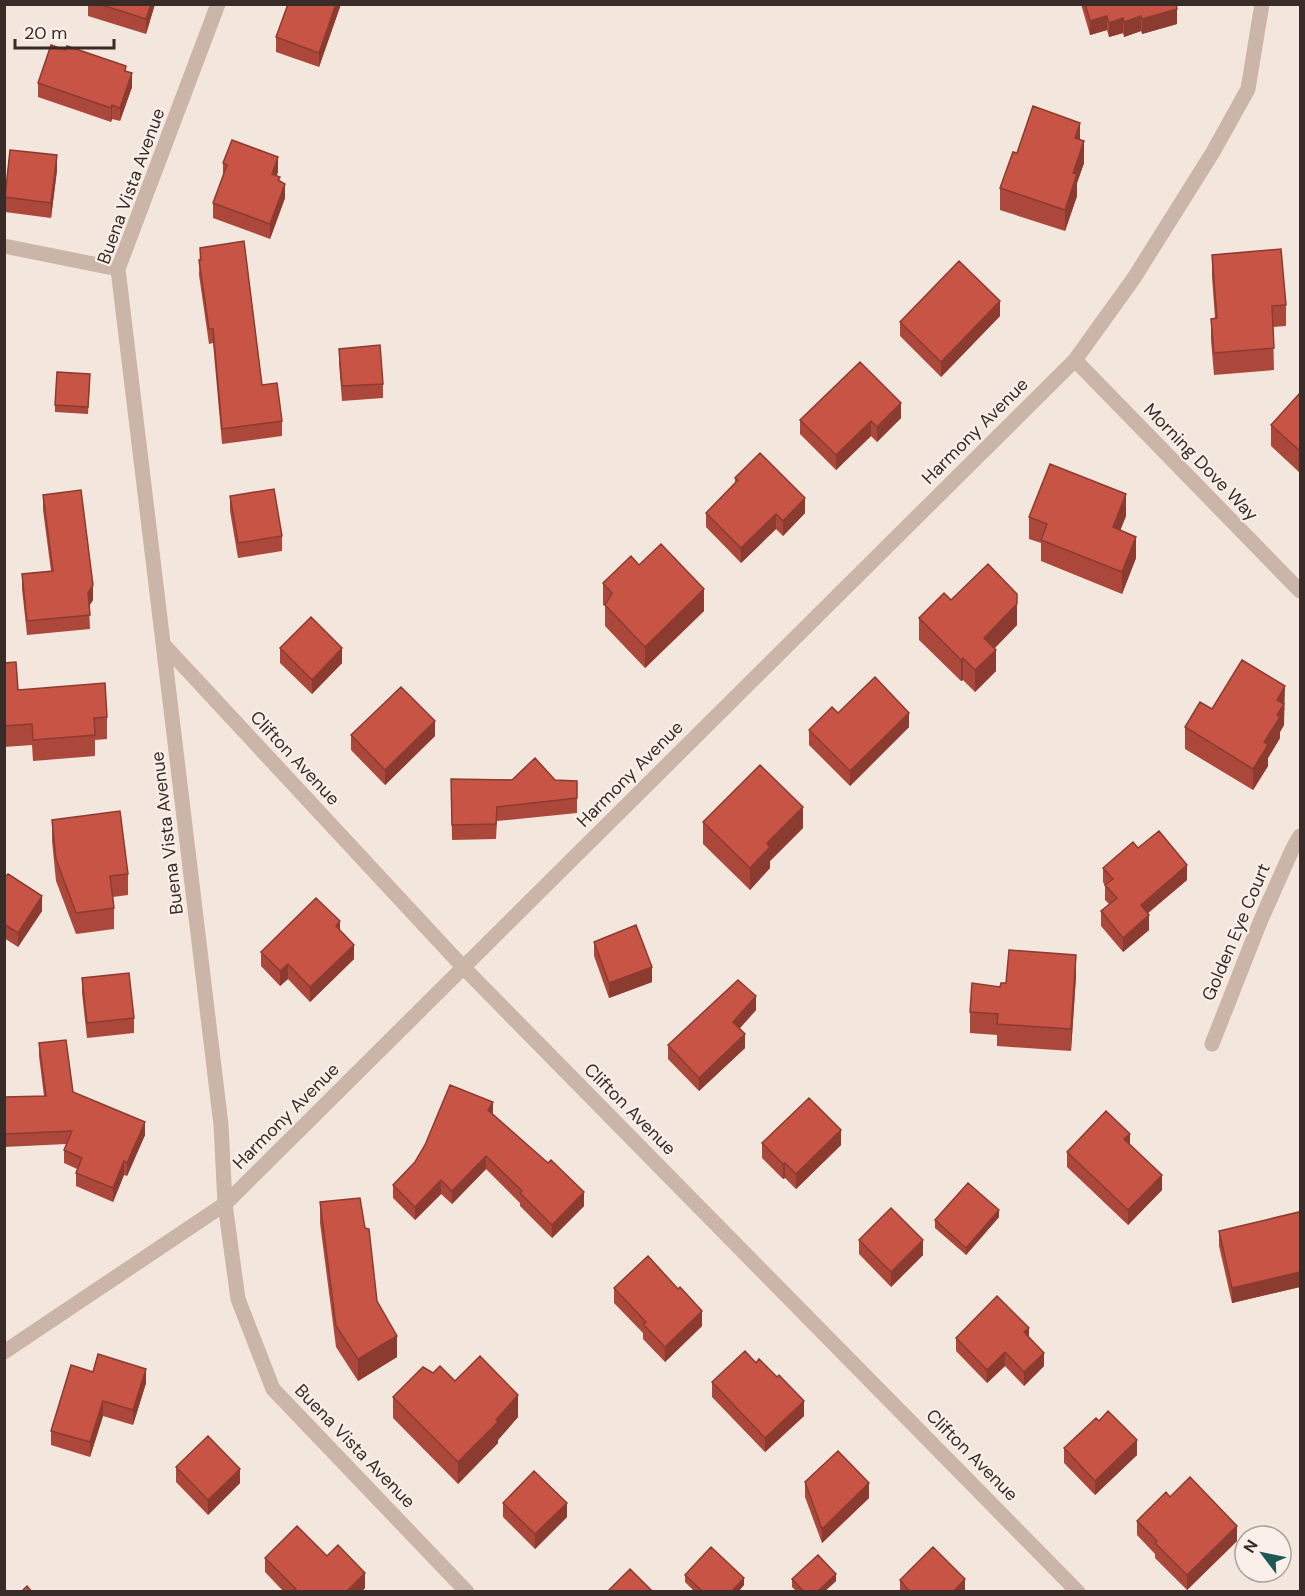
<svg xmlns="http://www.w3.org/2000/svg" width="1305" height="1596" viewBox="0 0 1305 1596" font-family="'DM Sans',sans-serif">
<style>
.lines{fill:none;stroke-linecap:round;stroke-linejoin:round}
.minor{stroke:#cbb4a8;stroke-width:15}
.wall{fill:#ac483b}
.shaded-wall{fill:#8c3b30}
.building{fill:#c85445;stroke:#8c3b30;stroke-width:1.5}
.labels{text-anchor:middle;dominant-baseline:central;stroke-width:4.5;stroke-linejoin:round;paint-order:stroke}
.street-label{font-size:18px;fill:#382b28;stroke:#faf0e9}
</style>
<rect width="100%" height="100%" fill="#f3e6dd"/>
<g class="lines">
<path class="minor" d="M218,4l-100,265 103,856 4,79 13,95 35,90 194,203
M4,246l114,23
M1075,360l225,231
M164,645l299,322 615,625
M1212,1044l48,-122 32,-72 8,-14
M4,1352l221,-148 850,-844 59,-82 79,-126 35,-63 14,-85"/>
</g>
<path class="wall" d="M88,4h67l-9,30 -58,-18z
M341,4l-22,63 -43,-15v-15z
M1081,4h95l1,20 -35,10 -1,-3 -17,6 -1,-4 -14,4 -2,-7 -17,5z
M126,71l6,16 -12,34 -8,-2 -1,3 -73,-25v-14z
M1080,140l4,23 -7,20v13l-12,35 -65,-21v-22l17,-35z
M223,163l55,9 -2,4 4,4 5,18 -15,41 -57,-21v-15l10,-25z
M57,170l-6,48 -46,-6v-15z
M200,248l62,137 20,36v15l-60,8 -9,-101 -4,1 -10,-69z
M1212,255l74,50v21l-13,1 1,43 -60,5 -3,-35v-21l4,-1 -3,-41z
M1000,316l-59,61 -41,-41v-14z
M339,349l44,35v14l-41,3 -3,-38z
M90,381l-2,33 -33,-2v-7z
M1300,393v80l-29,-27v-21z
M901,418l-24,24 -6,-6 -35,34 -36,-36v-14z
M735,478l70,35 -22,23 -7,-7 -35,34 -35,-36v-14l29,-30z
M43,495l50,105 -4,6 1,23 -63,6 -5,-46v-15l29,-3 -8,-61z
M230,496l52,40v15l-44,7 -8,-47z
M1126,516l-6,14 16,28 -14,36 -81,-33v-18l-12,-4v-22z
M639,565l65,46 -59,57 -40,-42v-20l-2,-1v-22z
M951,600l66,25 -23,24 2,22 -21,21 -12,-12 -2,1 -42,-41v-22z
M280,648l62,15 -30,31 -32,-31z
M4,663l14,27 89,27v22l-12,1v16l-62,5 -1,-16 -28,2z
M1285,708l-1,2v15l-4,7v6l-12,20v8l-15,24 -68,-41v-22l27,-18z
M838,713l71,14 -59,59 -41,-41v-15z
M351,735l84,1 -50,49 -34,-35z
M451,779l104,1 22,18v15l-80,8 -1,18 -44,1z
M52,820l76,54v21l-15,2 1,11v21l-38,5 -20,-53 -4,-40z
M703,822l100,6 -33,33v7l-20,22 -47,-46z
M1138,848l49,32 -39,33 1,17 -26,22 -22,-26v-15l8,-7 -4,-4v-14l-2,-4v-14z
M4,878l38,33 -24,36 -14,-9z
M340,930l14,29 -44,43 -22,-23 -8,7 -19,-20v-14z
M594,942l58,40 -43,16 -15,-42z
M1076,976l-5,75 -74,-5v-11l-27,-2v-21l30,-25 6,-4z
M82,978l52,40v15l-47,5 -5,-45z
M756,1010l-17,19 6,19 -46,43 -31,-32v-14z
M39,1043l34,49 72,43 -18,41 -3,-1 -11,27 -37,-16v-13l1,-4 -13,-6v-13l2,-6 -62,3v-50l40,-1 -5,-40z
M493,1114l91,92 -32,32 -32,-32v-3l-34,-34 -34,35 -11,-10 -26,26 -22,-22v-13z
M762,1143l79,2 -45,44 -11,-11 -2,1 -21,-21z
M1130,1145l32,45 -34,35 -61,-58v-15z
M320,1202l77,155 -39,24 -22,-34 -16,-124z
M999,1217l-33,38 -31,-27v-8z
M1300,1217v70l-68,16 -13,-57v-15z
M859,1240l64,15 -32,32 -32,-33z
M614,1288l88,38 -37,36 -22,-23v-6l-29,-30z
M1029,1337l15,29 -20,20 -19,-20 -18,17 -31,-32v-13z
M756,1363l48,53 -39,36 -53,-55v-15z
M93,1372l53,11 -13,42 -30,-9 -13,41 -39,-12v-14z
M433,1373l22,8 63,36 -20,23v3l-40,41 -65,-66v-21z
M1064,1448l73,7 -42,40 -31,-32z
M176,1467l64,16 -32,32 -32,-33z
M805,1482l64,16 -47,45 -17,-46z
M1170,1497l67,44 -50,49 -32,-32v-4l-18,-19v-14z
M503,1503l64,14 -32,32 -32,-32z
M327,1556l38,32 -4,4h-77l-19,-20v-14z
M685,1575l59,10 -6,7h-43l-10,-10z
M792,1579l44,2 -12,11h-27l-5,-5z
M900,1580l65,12h-65z"/>
<path class="shaded-wall" d="M151,4h4l-9,30v-15z
M336,4h5l-22,63v-14z
M1177,9v15l-35,10v-15z
M1107,16v14l-17,5v-14z
M1141,16v15l-17,6v-15z
M1123,18v15l-14,4v-14z
M132,73v14l-12,34v-13z
M112,105v14l-1,3v-14z
M1080,123v21l-5,-6z
M1084,141v22l-7,20v13l-12,35v-21l8,-37z
M57,155v15l-6,48v-15z
M278,157v15l-6,17v-15z
M285,184v14l-15,41v-15z
M1000,301v15l-59,61v-15z
M901,403v15l-24,24v-15z
M871,421v15l-35,34v-15z
M1126,494v22l-13,33v-22z
M805,498v15l-22,23v-15z
M776,514v15l-35,34v-15z
M1136,537v21l-14,36v-22z
M93,585v15l-5,8v-15z
M704,589v22l-59,57v-21z
M1017,604v21l-33,34v-21z
M342,648v15l-30,31v-14z
M996,650v21l-21,21v-22z
M963,658v22l-2,1v-21z
M1285,686l-1,39 -4,7v6l-12,20v8l-15,24v-21l11,-27 13,-42z
M909,713v14l-59,59v-15z
M435,721v15l-50,49v-15z
M803,807v21l-33,33v7l-20,22v-22l17,-25z
M1187,865v15l-46,39v-14z
M42,896v15l-24,36v-14z
M1149,915v15l-26,22v-14z
M340,921v15l-4,-10z
M354,945v14l-44,43v-15z
M1076,955v21l-5,75v-22z
M288,964v15l-8,7v-15z
M652,967v15l-43,16v-15z
M756,996v14l-23,26v-14z
M745,1034v14l-46,43v-13z
M493,1102v13l-5,-5z
M145,1122v13l-18,41v-13z
M841,1130v15l-45,44v-15z
M1130,1134v14l-6,-9z
M486,1156v13l-34,35v-13z
M124,1161v14l-11,27v-14z
M785,1163v15l-2,1v-15z
M1162,1175v15l-34,35v-15z
M441,1180v14l-26,26v-13z
M584,1192v14l-32,32v-13z
M999,1210v7l-33,38v-7z
M923,1240v15l-32,32v-15z
M1300,1272v15l-68,16v-15z
M702,1311v15l-37,36v-15z
M1029,1328v14l-5,-10z
M397,1336v21l-39,24v-22z
M1005,1352v14l-18,17v-13z
M1044,1353v13l-20,20v-14z
M146,1369v14l-13,42v-15z
M518,1395v22l-20,23v3l-40,41v-22l38,-42z
M103,1401v15l-13,41v-15z
M804,1401v15l-39,36v-14z
M1137,1440v15l-42,40v-14z
M240,1469v14l-32,32v-15z
M869,1483v15l-47,45v-14z
M567,1503v14l-32,32v-15z
M1237,1526v15l-50,49v-15z
M365,1573v15l-4,4h-15z
M836,1574v7l-12,11h-7z
M744,1578v7l-6,7h-7z
M965,1579v13h-12z"/>
<path class="building" d="M99,4h52l-5,15z
M288,4h48l-17,49 -43,-16z
M1085,4h91l1,5 -35,10 -1,-3 -17,6 -1,-4 -14,5 -2,-7 -17,5z
M51,45l14,5 2,-4 59,20 -1,5 7,2 -12,35 -8,-3 -1,3 -73,-25z
M1033,106l47,17 -5,15 9,3 -11,32 4,1 -12,36 -65,-22 13,-36 4,1z
M232,140l46,17 -6,17 8,3 -2,3 7,4 -15,40 -57,-21 14,-38 -4,-2z
M10,150l47,5 -6,48 -46,-6z
M244,241l18,144 15,-2 5,38 -60,8 -9,-100h-4l-10,-69h2l-1,-12z
M1281,249l5,56 -14,1 2,42 -60,5 -3,-34 6,-1 -5,-63z
M959,261l41,40 -59,61 -41,-40z
M380,345l3,39 -41,2 -3,-37z
M860,362l41,41 -24,24 -6,-6 -35,34 -36,-35z
M57,372l33,2 -2,33 -33,-2z
M1300,393v58l-29,-26z
M760,453l45,45 -22,23 -7,-7 -35,34 -35,-35 32,-33 -3,-2z
M1050,464l76,30 -13,33 23,10 -14,35 -81,-32 6,-16 -18,-7z
M274,489l8,47 -44,7 -8,-47z
M81,490l12,95 -5,8 2,22 -63,6 -5,-47 31,-3 -10,-76z
M661,544l43,45 -59,58 -40,-42 7,-12 -9,-10 28,-27 8,9z
M988,564l29,30v10l-33,34 12,12 -21,20 -12,-12 -2,2 -42,-42 25,-25 7,7z
M311,617l31,31 -30,32 -32,-32z
M1242,660l43,26 -8,14 7,4 -7,11 3,2 -16,25 4,3 -15,24 -68,-42 15,-25 12,7z
M16,662l2,28 87,-7 2,34 -13,1 1,17 -62,5 -1,-16 -28,2v-63z
M875,677l34,36 -59,58 -41,-41 23,-23 6,6z
M401,687l34,34 -50,49 -34,-35z
M535,758l20,22 22,1v17l-80,9 -1,17 -44,1 -1,-46 61,1z
M760,765l43,42 -36,36 3,4 -20,21 -47,-46z
M120,811l8,63 -18,2 4,32 -38,5 -20,-54 -4,-39z
M1159,831l28,34 -46,40 8,10 -26,23 -22,-27 16,-13 -12,-13 8,-6 -10,-11 30,-26 5,6z
M8,874l34,22 -24,37 -14,-9v-46z
M316,898l24,23 -4,5 18,19 -44,42 -22,-23 -8,7 -19,-19z
M636,925l16,42 -43,16 -15,-41z
M1009,950l67,5 -5,74 -74,-5 1,-10 -28,-2 2,-29 28,4 1,-4h5z
M129,973l5,45 -47,5 -5,-45z
M738,980l18,16 -23,26 12,12 -46,44 -31,-33z
M66,1040l7,52 72,30 -18,41 -3,-2 -11,27 -37,-15 6,-15 -18,-8 8,-19 -68,3v-37l42,-1 -7,-53z
M450,1085l43,17 -5,8 60,53 3,-3 33,32 -32,33 -32,-32 2,-2 -36,-35 -34,35 -11,-11 -26,27 -22,-22 22,-23 10,-17z
M809,1098l32,32 -45,44 -11,-11 -2,1 -21,-21z
M1106,1111l24,23 -6,5 38,36 -34,35 -61,-58z
M968,1183l31,27 -33,38 -31,-28z
M360,1198l5,30 4,1 8,72 20,35 -39,23 -22,-33 -16,-124z
M891,1208l32,32 -32,32 -32,-32z
M1299,1212l1,5v55l-68,16 -13,-57z
M648,1256l30,33 2,-2 22,24 -37,36 -22,-23 3,-2 -32,-34z
M997,1296l32,32 -5,4 20,21 -20,19 -19,-20 -18,18 -31,-32z
M745,1351l11,12 3,-4 18,18 2,-2 25,26 -39,37 -53,-56z
M98,1354l48,15 -13,41 -30,-9 -13,41 -39,-11 20,-66 22,7z
M480,1356l38,39 -22,25 2,2 -40,40 -65,-65 30,-30 10,6 7,-7 15,15z
M1108,1411l29,29 -42,41 -31,-33 32,-30 3,3z
M208,1436l32,33 -32,31 -32,-33z
M838,1451l31,32 -47,46 -17,-47z
M534,1471l33,32 -32,31 -32,-31z
M1190,1477l47,49 -50,49 -32,-32 2,-2 -20,-20 29,-29 4,5z
M297,1526l30,30 11,-11 27,28 -19,19h-53l3,-3 -31,-31z
M711,1547l33,31 -13,14h-28l-18,-17z
M933,1547l32,32 -12,13h-43l-10,-12z
M818,1555l18,19 -19,18h-13l-12,-13z
M630,1569l23,23h-46z
M27,1586l5,6h-11z"/>
<g class="labels">
<g class="street-label">
<text transform="translate(131 186) rotate(-70)">Buena Vista Avenue</text>
<text transform="translate(975 431) rotate(-45)">Harmony Avenue</text>
<text transform="translate(1201 462) rotate(46)">Morning Dove Way</text>
<text transform="translate(295 758) rotate(47)">Clifton Avenue</text>
<text transform="translate(630 774) rotate(-45)">Harmony Avenue</text>
<text transform="translate(167 833) rotate(-97)">Buena Vista Avenue</text>
<text transform="translate(1236 932) rotate(-67)">Golden Eye Court</text>
<text transform="translate(630 1109) rotate(45)">Clifton Avenue</text>
<text transform="translate(286 1116) rotate(-45)">Harmony Avenue</text>
<text transform="translate(355 1446) rotate(46)">Buena Vista Avenue</text>
<text transform="translate(972 1455) rotate(45)">Clifton Avenue</text>
</g>
</g>
<rect width="1305" height="1596" fill="none" stroke="#382b28" stroke-width="12"/>
<g transform="translate(1263 1554) rotate(302)"><circle r="28" fill="#faf0e9" stroke="#aca19c" stroke-width="1.5"/>
<path d="M0-4.5L10 22L0 15L-10 22Z" fill="#1d5a57"/>
<text y="-9" font-size="16" font-weight="bold" text-anchor="middle" fill="#382b28">N</text>
</g>
<path d="M15 39v9h99v-9" fill="none" stroke="#382b28" stroke-width="3"/>
<text x="24" y="39" font-size="18" fill="#382b28" stroke="#faf0e9" stroke-width="4.5" paint-order="stroke">20 m</text>
</svg>
